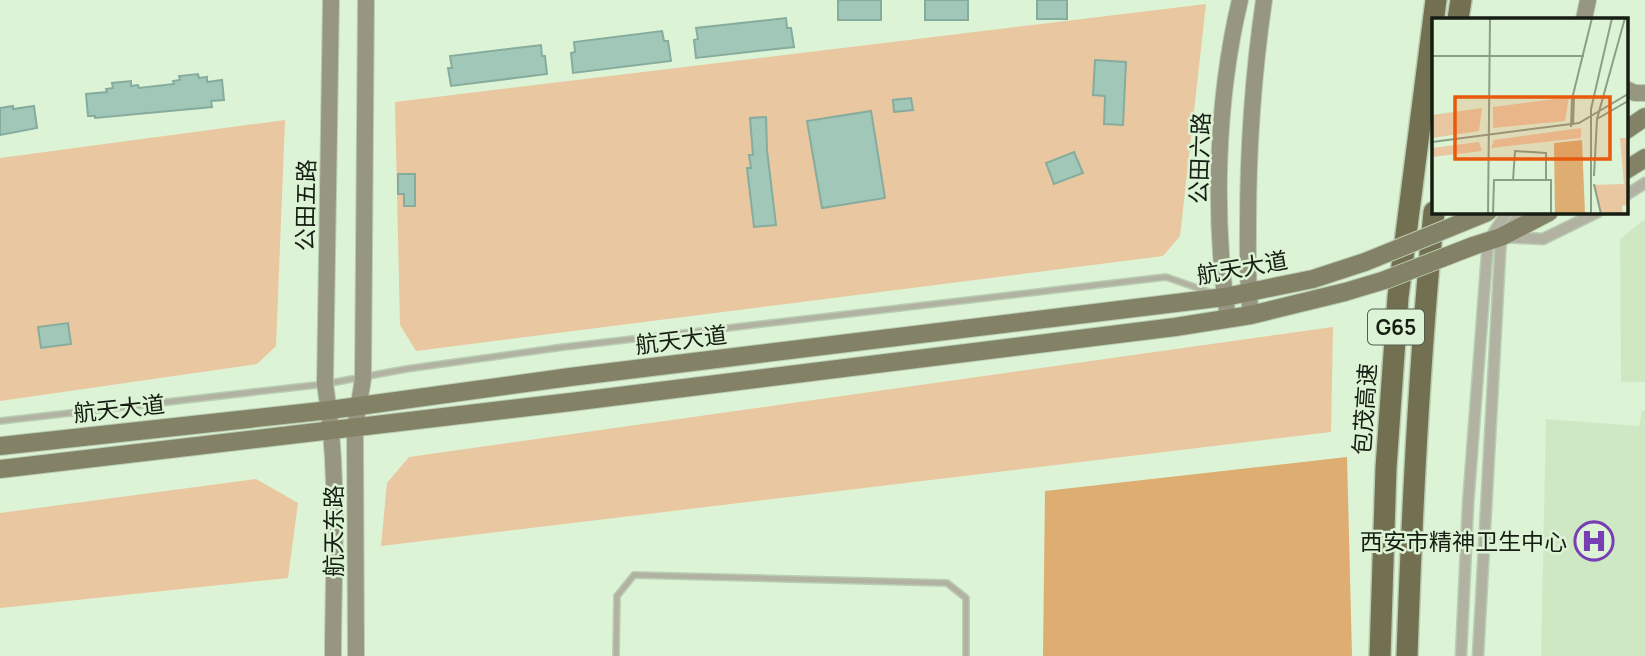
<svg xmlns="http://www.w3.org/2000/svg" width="1645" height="656" viewBox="0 0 1645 656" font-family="Manrope,'Noto Sans SC',sans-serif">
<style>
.built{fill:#cee8c4}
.green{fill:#e9c7a0}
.forest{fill:#ddad71}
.building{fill:#a0c7b8;stroke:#86ac9e;stroke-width:2}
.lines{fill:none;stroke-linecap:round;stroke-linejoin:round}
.lane-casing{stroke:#b9cdb2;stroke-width:8}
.street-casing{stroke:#b9cdb2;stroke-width:13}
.secondary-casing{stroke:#b9cdb2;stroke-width:18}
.primary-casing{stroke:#b9cdb2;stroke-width:20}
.highway-casing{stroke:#b9cdb2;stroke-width:24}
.lane{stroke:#b2b2a3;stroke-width:5}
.street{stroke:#b2b2a3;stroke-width:10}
.secondary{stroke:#979680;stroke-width:16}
.primary{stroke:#838166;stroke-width:18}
.highway{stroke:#727050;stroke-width:21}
.primary-bridge-casing{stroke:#b9cdb2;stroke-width:20;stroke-linecap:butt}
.primary-bridge{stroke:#838166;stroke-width:18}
.labels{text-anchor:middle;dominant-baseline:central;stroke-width:5;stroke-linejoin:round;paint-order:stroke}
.shield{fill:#ddf3d5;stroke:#525e4d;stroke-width:2}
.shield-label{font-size:21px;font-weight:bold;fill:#161e13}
.street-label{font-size:23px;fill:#161e13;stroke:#ddf3d5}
.poi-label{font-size:23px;fill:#161e13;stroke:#ddf3d5;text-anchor:end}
.inset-road{fill:none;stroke:#8d9e87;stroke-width:2}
.view{fill:#e8590c;fill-opacity:0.15;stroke:#e8590c;stroke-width:3.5}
.inset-edge{fill:none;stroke:#161e13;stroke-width:3.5}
</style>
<rect width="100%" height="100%" fill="#ddf3d5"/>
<path class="built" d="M1645,219v163h-24l-1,-143z
M1642,411h3v245h-104l5,-237 93,7z"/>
<path class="green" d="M1206,4l-26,232 -17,20 -747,95 -16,-26 -5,-223z
M285,120l-9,226 -19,18 -257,37v-243z
M1333,327l-2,105 -950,114 6,-63 22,-26z
M256,479l42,24 -10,75 -288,30v-95z"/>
<path class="forest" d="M1347,457l5,199h-309l2,-165z"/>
<path class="building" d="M838,0h43v20h-43z
M925,0h43v20h-43z
M1037,0h30v19h-30z
M786,18l1,10h4l3,19 -98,11 -2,-18 4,-1 -2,-11z
M662,31l2,10h4l3,20 -98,12 -2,-20 4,-1 -1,-10z
M541,45l1,11h3l2,18 -96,12 -3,-18h4l-2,-12z
M1095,60l31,2 -3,63 -19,-1 1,-28 -12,-1z
M198,74l1,4 8,-1v5l15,-2 2,20 -13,1 1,6 -117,11v-2h-7l-2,-22 21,-2 -1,-3 7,-1 -1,-5 19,-2v5l7,-1 1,3 35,-4 -1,-3 7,-1 -1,-4z
M911,98l2,12 -19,2 -1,-12z
M13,106v3l21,-3 3,22 -37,7v-27z
M871,111l14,87 -63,10 -15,-87z
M766,117l1,33 9,75 -22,2 -7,-59h4l-2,-13h4l-3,-37z
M1074,152l9,21 -29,11 -8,-21z
M398,174h17v32h-11v-12h-6z
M68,323l3,21 -30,4 -3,-21z"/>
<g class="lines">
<g class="lane-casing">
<path id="lane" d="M0,421l325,-37 81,-15 158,-22 602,-70 46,16
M616,656l1,-60 17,-21 313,8 19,15v58"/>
</g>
<g class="street-casing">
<path id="street" d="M1626,195l19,-12
M1504,237l39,2 55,-27
M1461,656l7,-151 20,-264 19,-29
M1478,656l23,-419 21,-25"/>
</g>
<g class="secondary-casing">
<path id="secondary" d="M331,0l-6,384c15,89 8,182 8,272
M1584,19l4,-19
M1626,89l9,4h10
M1251,315c-4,-30 -3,-60 -3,-91 0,-76 5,-149 16,-224
M1228,319c-15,-102 -12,-218 12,-319
M356,656l-1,-229 8,-48 3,-379"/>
</g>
<g class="primary-casing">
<path id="primary" d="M1626,130l19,-13
M1626,170l19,-12
M1473,246l28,-9 48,-25
M0,446l330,-36 240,-33 655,-80 88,-18 52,-17
M0,469l571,-67 604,-75 76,-12 94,-23"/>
</g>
<g class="highway-casing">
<path id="highway" d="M1458,19l3,-19
M1380,656l6,-188 12,-171 38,-297
M1407,656c5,-148 12,-296 27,-444"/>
</g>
<use href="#lane" class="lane"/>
<use href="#street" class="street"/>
<use href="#secondary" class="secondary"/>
<use href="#primary" class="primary"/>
<use href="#highway" class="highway"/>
<g class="primary-bridge-casing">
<path id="primary-bridge" d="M1365,262l123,-50
M1345,292l40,-12 88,-34"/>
</g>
<use href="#primary-bridge" class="primary-bridge"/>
</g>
<defs>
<g id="hospital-ring" transform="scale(2.0125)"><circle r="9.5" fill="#ddf3d5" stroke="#783eb4" stroke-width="1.5"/><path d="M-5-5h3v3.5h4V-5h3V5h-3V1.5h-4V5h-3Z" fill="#783eb4"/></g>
</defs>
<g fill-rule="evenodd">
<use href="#hospital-ring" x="1594" y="541"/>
</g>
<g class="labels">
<rect class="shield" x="1368" y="309.5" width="56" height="35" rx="5"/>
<g class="shield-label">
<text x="1396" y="327">G65</text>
</g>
<g class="street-label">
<text transform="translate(1199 158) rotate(-88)">公田六路</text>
<text transform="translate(305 205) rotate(-89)">公田五路</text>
<text transform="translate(1242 267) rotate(-10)">航天大道</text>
<text transform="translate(681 339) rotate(-7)">航天大道</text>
<text transform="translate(119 408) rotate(-6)">航天大道</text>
<text transform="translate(1364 409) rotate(-86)">包茂高速</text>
<text transform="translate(333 531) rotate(-90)">航天东路</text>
</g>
<g class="poi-label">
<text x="1567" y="541">西安市精神卫生中心</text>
</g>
</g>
<g transform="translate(1432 18)">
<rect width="196" height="196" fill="#ddf3d5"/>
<path d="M137,79l-4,24 -72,7v-21zM50,90l-3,23 -47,7v-23zM149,110v10l-90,10 3,-8zM188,120h8v67l-6,1 1,8h-21l-9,-29 31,-1zM47,124l3,9 -50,6v-9z" fill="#e9c7a0"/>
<path d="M150,122l3,74h-30l-1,-71z" fill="#ddad71"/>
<path class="inset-road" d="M0,38h152M165,101l31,-18M141,107l1,-28M139,109l1,-28 20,-81M0,124l147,-19 49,-29M162,158l3,-57 28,-101M81,162l2,-29 31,2v27M162,166l7,30M56,196l2,-196M61,196l1,-34h57v34M159,196v-105l21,-91"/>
<path class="view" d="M23,79h155v62h-155z"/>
<rect width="196" height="196" class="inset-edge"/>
</g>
</svg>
